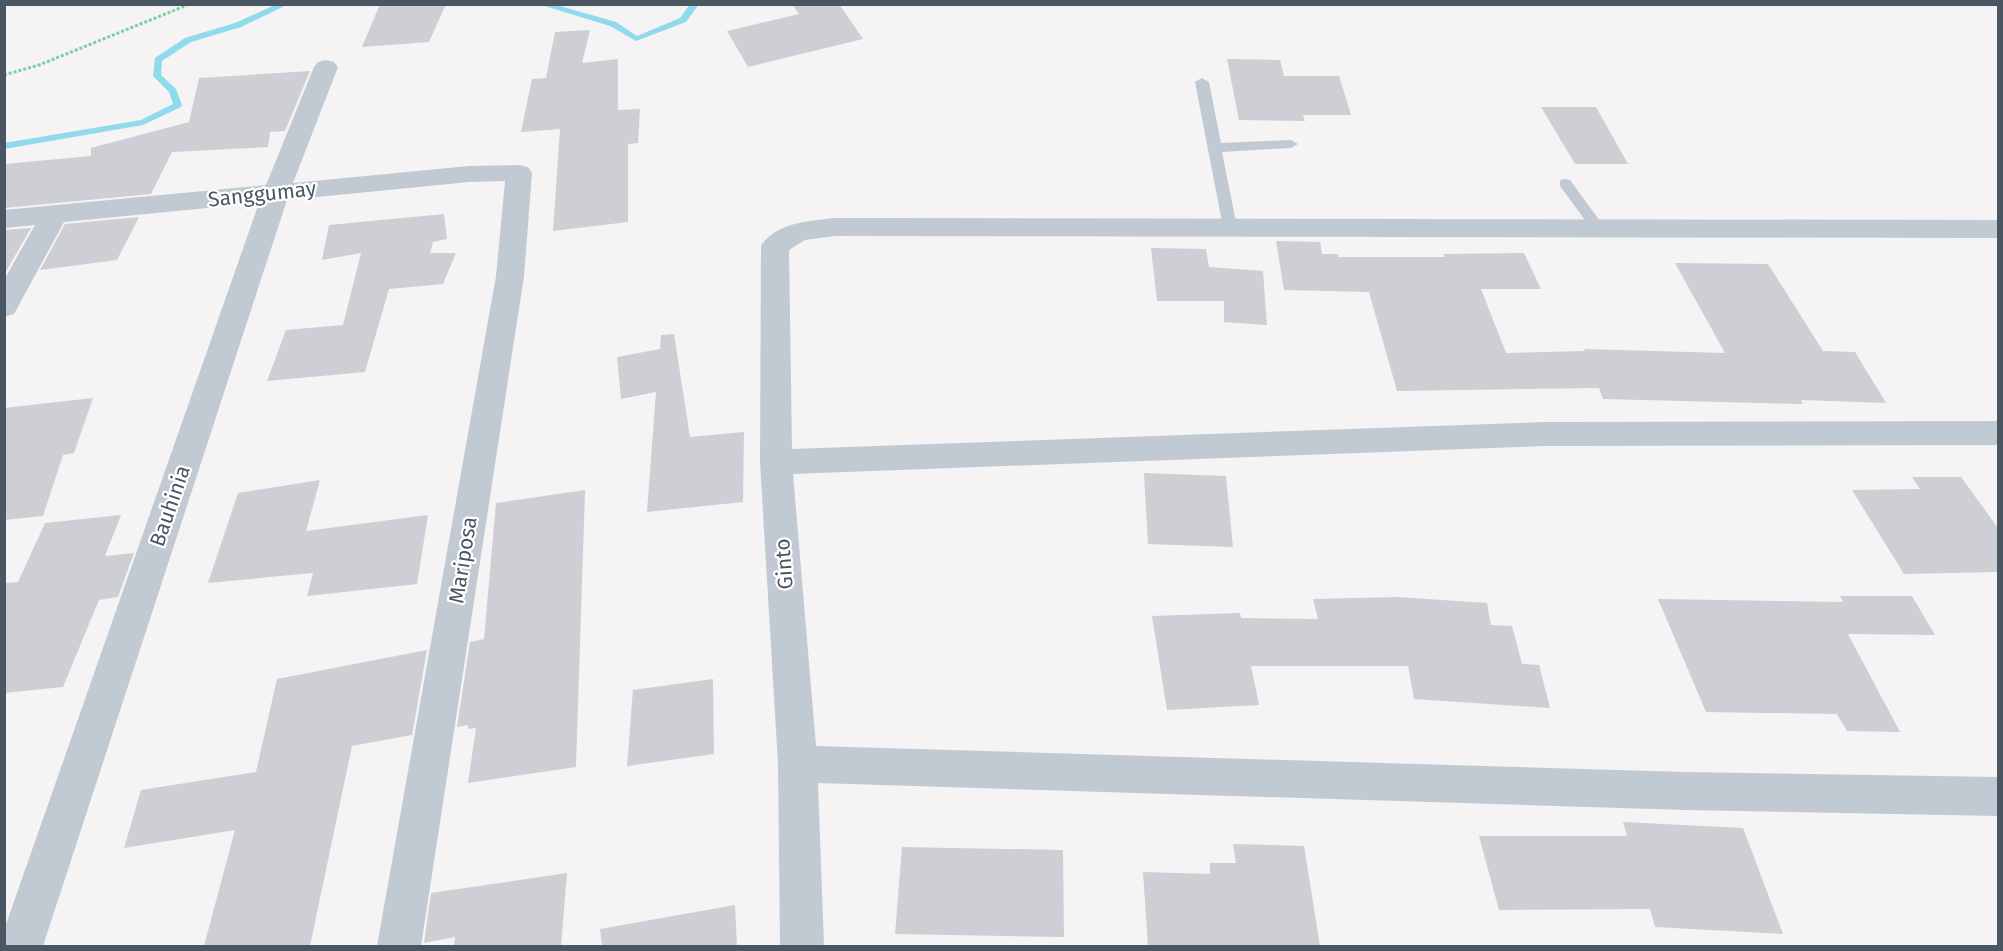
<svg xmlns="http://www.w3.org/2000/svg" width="2003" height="951" viewBox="0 0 2003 951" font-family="'Fira Sans',sans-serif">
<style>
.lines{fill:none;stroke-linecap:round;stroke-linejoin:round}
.stream{fill:#90daee;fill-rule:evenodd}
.building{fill:#cdcfd5}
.path{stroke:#7ad0a6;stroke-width:3;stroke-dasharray:3 2;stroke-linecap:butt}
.lane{fill:#c1cad2;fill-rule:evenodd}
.street{fill:#c1cad2;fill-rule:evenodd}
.labels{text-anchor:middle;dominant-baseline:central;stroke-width:4.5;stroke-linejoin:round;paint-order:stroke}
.street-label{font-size:21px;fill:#4a5661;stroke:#fff}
</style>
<rect width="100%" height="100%" fill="#f5f3f3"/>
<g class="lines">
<path class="stream" d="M277,4h12l-48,23 -50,15 -29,19 -1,14 15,14 6,16 -1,2 -38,18 -139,24v-6l137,-23 32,-16 -4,-12 -16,-16 2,-18 30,-20 50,-15z
M538,4h15l63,18 21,14 43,-18 10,-14h9l-13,18 -50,19 -26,-15z"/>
</g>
<path class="building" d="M380,4h66l-17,38 -67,5z
M792,4h47l24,35 -115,28 -21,-36 72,-17z
M590,30l-8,33 36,-4v51l22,-1 -2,34 -10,1v78l-75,9 7,-102 -39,3 11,-53 14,-1 9,-46z
M1227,59l53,1 4,16h55l12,39h-48l2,6 -66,-1z
M310,71l-25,60 -15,1 -2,15 -96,5 -21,42 -147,14v-44l87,-8v-8l98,-26 10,-44z
M1541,107h55l32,57h-53z
M444,214l3,25 -14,3 -3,11h26l-13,31 -54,5 -24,83 -98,9 19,-51 57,-5 18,-72 -39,7 7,-35z
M139,217l-22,43 -77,10 25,-46z
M31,228l-27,47v-45z
M1276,241l44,1 2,12h16v3h107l-2,-3 81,-1 17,36h-60l25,64 79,-2 -1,-2 141,4 -50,-90 93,1 55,87 32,1 31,51 -85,-3 2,4 -200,-5 -4,-11 -202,3 -28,-99 -85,-2z
M1151,248l55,1 3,18 54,4 4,54 -43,-3v-21h-67z
M674,334l16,103 54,-5 -1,70 -96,10 9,-120 -35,7 -4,-42 43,-8 1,-14z
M93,398l-19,55 -11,2 -20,61 -39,4v-112z
M1144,473l82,3 7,71 -85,-3z
M1912,477h49l37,51v44l-94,2 -52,-84 68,-1z
M320,480l-14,51 122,-16 -11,69 -110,12 6,-23 -105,10 30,-90z
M585,490l-9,277 -108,16 8,-55 -8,1v-4l-11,2 13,-85 14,-3 12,-136z
M121,515l-16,41 29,-3 -16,44 -19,3 -36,87 -59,6v-110l14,-1 27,-59z
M1840,596h72l23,39 -87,-1 52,98 -53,-1 -10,-17 -131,-2 -48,-113 185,3z
M1397,597l90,6 4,22 21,1 10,38 17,1 11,43 -136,-9 -6,-33h-157l8,39 -92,5 -15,-94 88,-3 1,5 77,1 -5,-20z
M427,650l-15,85 -60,11 -42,200h-106l31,-116 -111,18 17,-58 115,-18 21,-93z
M713,679l1,75 -87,12 6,-76z
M1623,822l120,6 40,106 -128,-7 -5,-18 -151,1 -20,-74h148z
M1233,844l71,2 16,100h-172l-5,-74 67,2v-11h26z
M902,847l161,3 1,87 -169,-3z
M567,873l-6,73h-107l1,-9 -31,6 7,-50z
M735,905l2,41h-135l-2,-17z"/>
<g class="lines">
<path class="path" d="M4,75l35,-10 151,-61"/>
<path class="lane" d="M1202,78l7,4 12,61 70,-3 7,4 -7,4 -69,4 15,75 -7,5 -7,-5 -28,-145z
M1565,179l5,1 33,45 2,3 -2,3h-10l-33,-45v-6z"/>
<path class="street" d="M326,60l8,2 4,5 -45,116 176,-17 50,-1 9,2 4,6 -8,103 -103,670h-44l119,-670 9,-95 -36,1 -182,18 -244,746h-39v-16l255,-727 -195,19 -50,92 -10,3v-37l31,-55 -31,3v-18l262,-25 48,-118 4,-5z
M835,218l1163,2v18l-1163,-2 -30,4 -16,10 3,199 752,-27 454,-1v24l-454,1 -751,28 23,272 869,26 313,5v39l-313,-6 -867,-27 6,163h-44l-2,-182 -18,-302 1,-216c15,-24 49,-25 74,-28z"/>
</g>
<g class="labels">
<g class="street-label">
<text transform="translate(262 194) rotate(-6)">Sanggumay</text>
<text transform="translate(170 506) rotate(-71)">Bauhinia</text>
<text transform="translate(463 560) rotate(-81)">Mariposa</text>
<text transform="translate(784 564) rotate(-94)">Ginto</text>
</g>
</g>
<rect width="2003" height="951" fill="none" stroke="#4a5661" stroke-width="12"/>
</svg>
